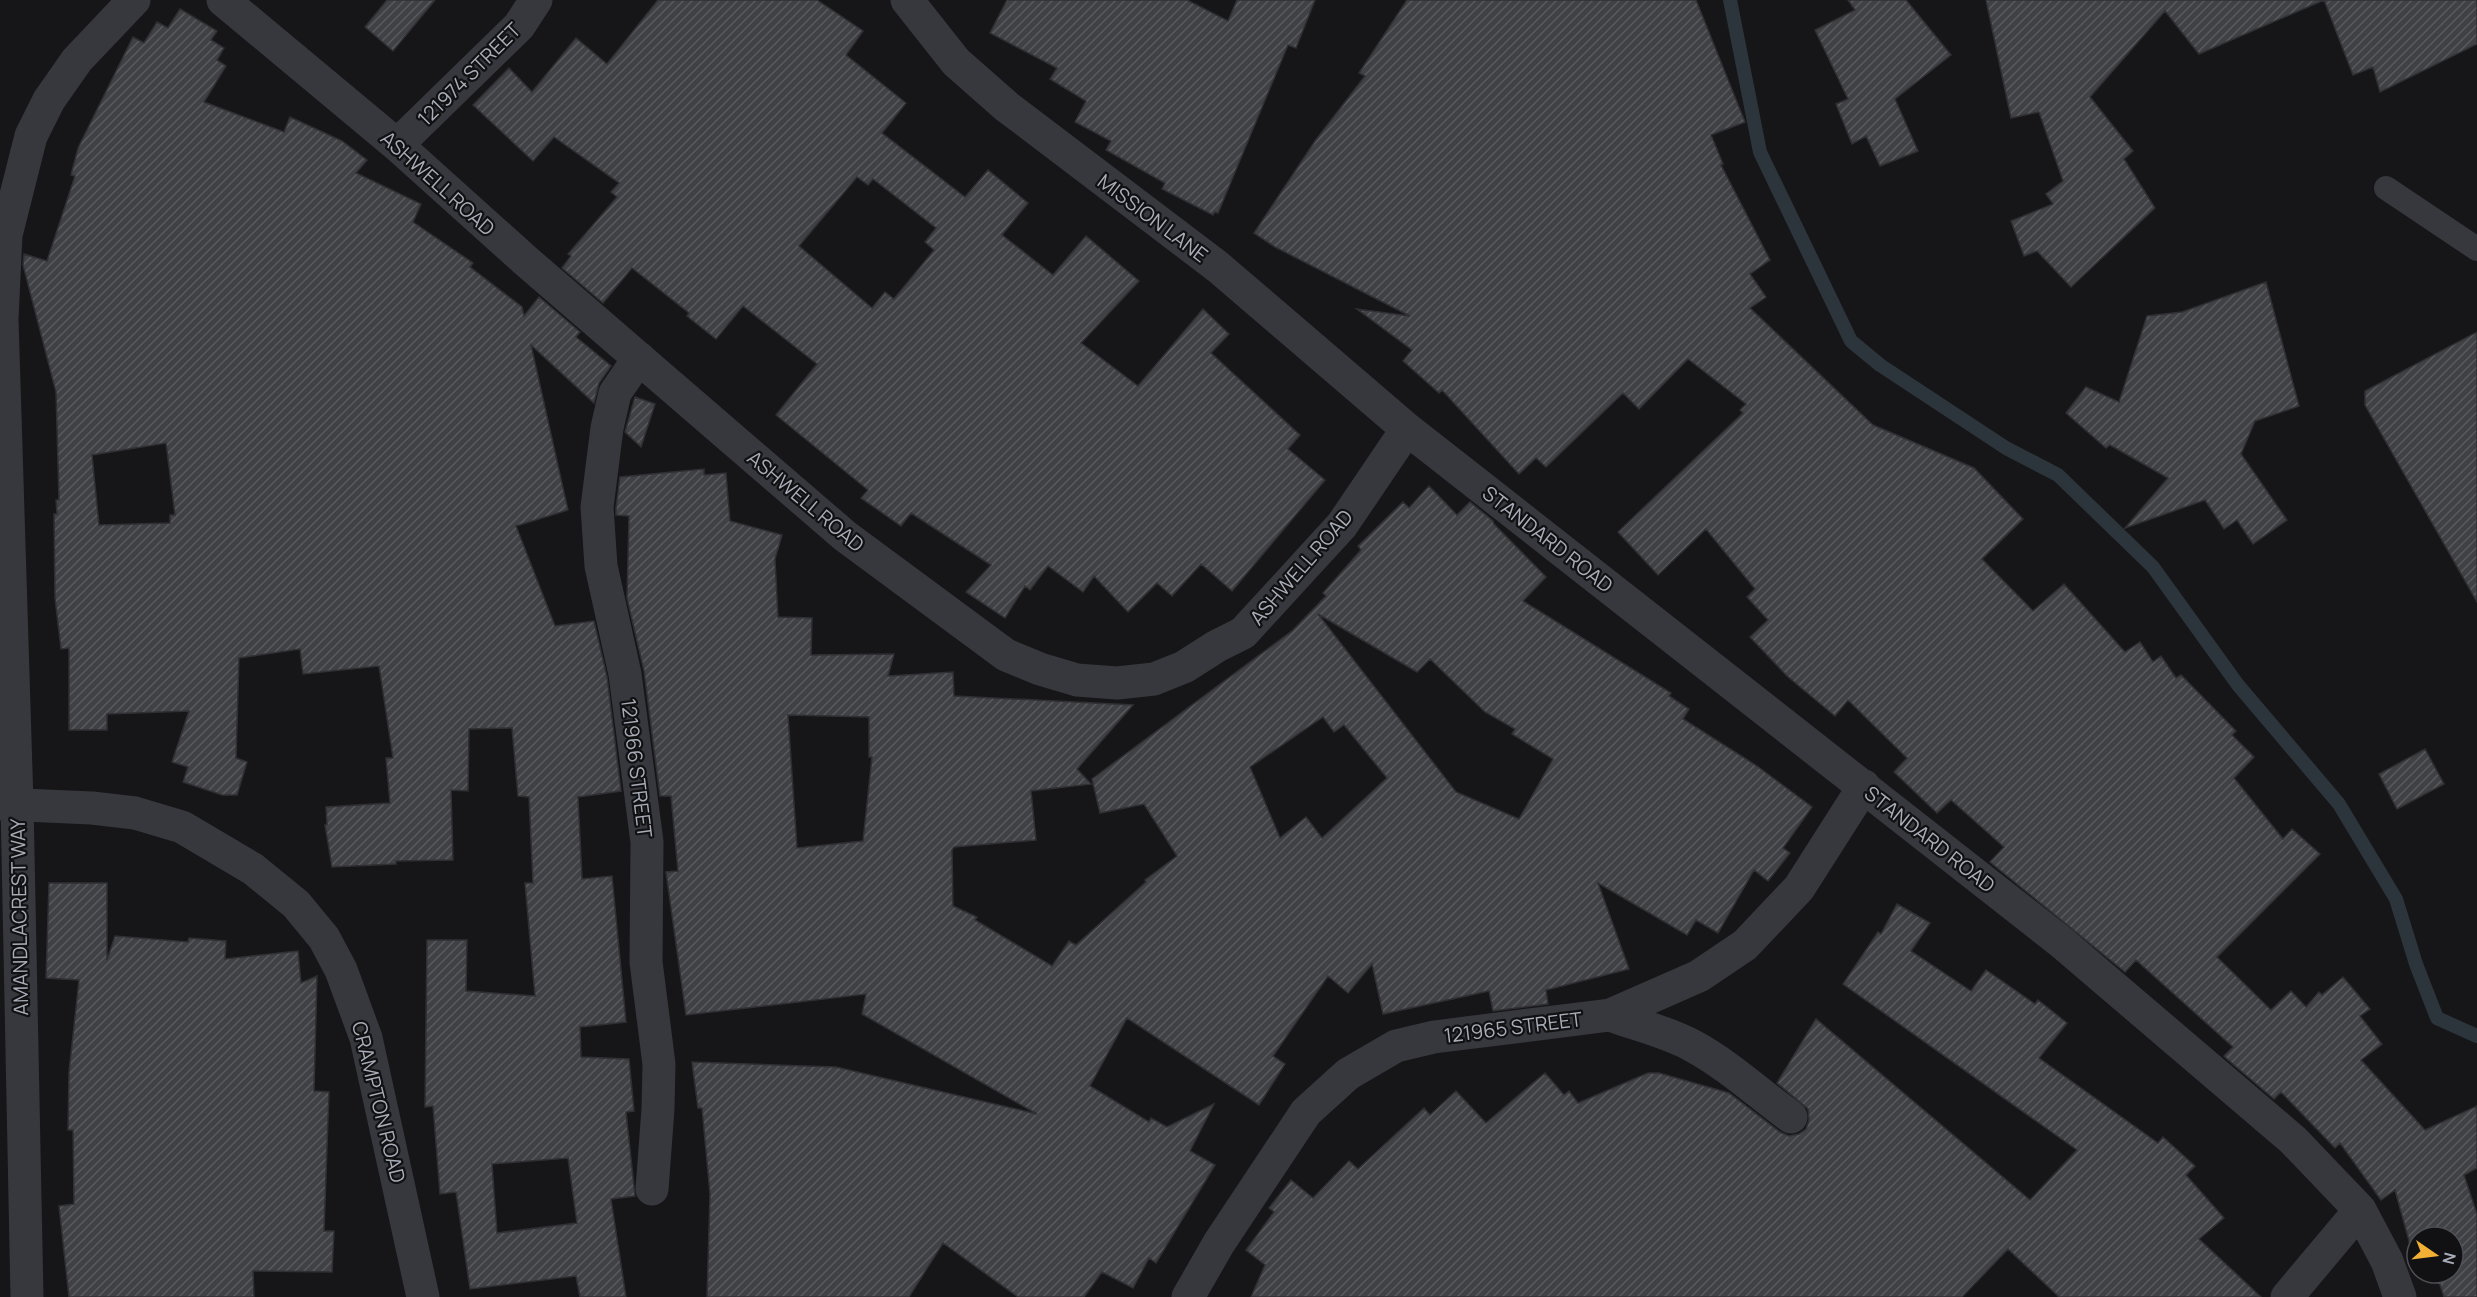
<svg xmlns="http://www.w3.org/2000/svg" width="2477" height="1297" viewBox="0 0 2477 1297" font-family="Manrope,sans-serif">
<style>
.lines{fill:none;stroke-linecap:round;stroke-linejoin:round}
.stream{stroke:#2c353c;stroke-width:14}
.building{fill:url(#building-hatch);stroke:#303034;stroke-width:1.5;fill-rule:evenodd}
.lane{stroke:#37383d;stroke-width:24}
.street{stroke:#37383d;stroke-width:33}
.labels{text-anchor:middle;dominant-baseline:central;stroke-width:4.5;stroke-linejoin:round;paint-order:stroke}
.street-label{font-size:20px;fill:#a8adb8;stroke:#111113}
</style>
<defs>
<pattern id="building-hatch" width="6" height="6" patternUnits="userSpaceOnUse" patternTransform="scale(1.5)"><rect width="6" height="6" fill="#404145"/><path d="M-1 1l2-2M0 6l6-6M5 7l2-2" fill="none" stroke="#595a5e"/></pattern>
</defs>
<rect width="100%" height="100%" fill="#161618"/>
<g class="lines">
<path class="stream" d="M1730,0l30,152 91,189 29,24 126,83 52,27 95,92 85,118 101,119 57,95 20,65 21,54 40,18"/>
</g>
<path class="building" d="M387,0h48l-42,51 -28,-24z
M658,0h159l46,31 -17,24 60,48 -24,30 83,64 23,-27 40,33 -26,32 51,40 33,-39 53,45 -58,62 57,43 65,-77 26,25 -18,19 89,82 -12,14 37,31 -93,111 -31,-27 -29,32 -15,-13 -29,29 -34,-36 -11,16 -35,-26 -18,24 -5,-4 -20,32 -39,-26 25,-27 -80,-52 -10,13 -40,-28 7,-8 -92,-75 41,-51 -74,-58 -27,33 -29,-23 2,-3 -57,-45 -29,35 -41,-35 9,-12 -3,-2 49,-57 -6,-5 8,-9 -65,-46 -21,24 -60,-56 36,-37 23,24 44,-54 31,26zM857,177l11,8 5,-6 63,49 -11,14 9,8 -40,49 -9,-7 -13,16 -73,-62z
M1007,0h180l41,21 9,-21h78l-19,48 -8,-3 -70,168 -3,-1 -2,3 -51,-26 3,-6 -59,-33 5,-9 -36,-19 11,-21 -36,-22 7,-11 -67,-35z
M1407,0h289l49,122 -34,13 12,29 -2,1 49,95 -20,14 16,23 -16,11 123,117 101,43 49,51 -41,40 51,52 31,-27 61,68 15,-10 13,20 8,-6 15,22 5,-3 55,56 -4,4 22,22 -20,21 49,61 9,-10 28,25 -103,103 54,53 20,-19 15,16 13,-15 3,3 21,-18 27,32 -10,7 22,28 -21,16 64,70 52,-24v62l-13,7 13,39v83h-33l-8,-24h17v-36h-36v21l-3,1 -19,-69 -14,10 -41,-57 -5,5 -54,-56 -7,7 -47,-40 -3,-3 9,-9 -97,-87 -11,12 -135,-110 14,-15 -53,-47 -14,13 -43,-41 13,-14 -59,-58 -13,16 -48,-40 -37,-39 18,-17 -21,-23 8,-8 -49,-60 -48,46 -40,-43 125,-119 -3,-3 6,-6 -58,-45 -49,50 -16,-16 -77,74 -10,-9 -17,16 -77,-84 -3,3 -36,-32 9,-11 -55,-41 53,7 -135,-69 -21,-14 61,-92 50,-65 -6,-3z
M1848,0h58l45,55 -56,44 23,52 -38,15 -14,-30 -14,8 -16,-40 12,-5 -33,-69 40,-20z
M1986,0h491v44l-97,48 -7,-25 -20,8 -29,-75 -125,54 -34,-43 -75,86 43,54 -9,8 31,49 -84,79 -34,-36 -13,5 -13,-35 42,-17 -7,-10 17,-13 -24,-69 -28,6z
M180,9l37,22 -6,9 13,8 -7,12 9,6 -22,36 80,30 6,-15 52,24 25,19 -11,13 65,31 -8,18 60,41 -3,4 52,40 2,9 15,-19 41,35 -4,5 35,29 -12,17 -5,20 -63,-58 37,165 -52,16 39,100 39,-5 13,56 14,114 -43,6 4,82 30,-3 14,146 -46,5 1,30 48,2 5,52 -8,1 9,84 -24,3 15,98h-46l-4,-21 -106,13 -14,-97 -16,2 -7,-88 -8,1 2,-167h40l-1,51 69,5 -10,-113h8l-4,-86 -11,-1 -6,-68 -43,1 -1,62 -17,-1 2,70 -57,1v3l-64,3 -7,-42h2l-1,-18 64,-4 -4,-45h7l-14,-92 -76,8 -3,-25 -61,9 -3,100 11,4 -10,33h-15l-39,-13 5,-15 -16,-5 17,-51 -82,3v16h-38v-82l-8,1 -6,-51 -1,-84h3l-1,-14h3l-3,-108 -33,-127 1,-11 23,7 28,-85 -4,-1 7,-27 55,-111 11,6 13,-21 11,6zM166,443l9,72h-5v8l-71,2 -7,-70zM568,1158l9,65 -80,10 -5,-69z
M2266,282l33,124 -44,15 -14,33 46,66 -34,24 -16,-24 -13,9 -19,-29 -80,28 43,-50 -58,-33 -4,3 -40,-35 20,-26 33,15 28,-86 35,-4z
M2477,332v270l-112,-197v-14z
M635,397l20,7 -14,43 -16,-15z
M704,469v6l22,-2 4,48 52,14 -7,24 3,58 34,1 -1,37 83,-1 -6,22 65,-4 1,24 179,9 -56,64 14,15 -60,7 5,49 -82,7 -2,3 1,56 24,11 -2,3 77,46 17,-25 7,4 70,-63 -1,-2 32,-24 -33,-52 -44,9 -8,-34 200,-148 34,-35 -3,-3 38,-43 -3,-4 45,-44 6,6 20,-22 28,29 13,-13 23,19 1,3 52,53 -23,24 148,92 -2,3 20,13 -6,10 74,47 55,41 -29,41 7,5 -22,28 -14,-11 -36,63 -22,-13 -9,15 -89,-52 31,86 -83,21 2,14 -55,7 -4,-20 -106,23 -11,-50 -24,29 -20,-17 -55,80 12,8 -26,41 -132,-87 -37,68 59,36 2,-4 16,9 47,-23 -24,47 25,14 -59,98 -7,-5 -16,30 -31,-16 -18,25h-66l-75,-54 -34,54h-202l3,-103 -8,-86h-4l-6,-46 144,5 201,47 -175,-100 4,-20 -180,21 -20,-143 12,-1 -7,-75h-11l-16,-125 -17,-73 2,-82 -13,-1v-7l4,-31zM1318,614l99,58 13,-13 55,53 30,17 -3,5 41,25 -34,60 -63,-27zM788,715l81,2v40h3l-9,84 -66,7zM1323,717l11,15 10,-7 43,53 -65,60 -16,-21 -26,21 -30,-71z
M2425,749l19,35 -47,25 -18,-35z
M49,883h58v77l8,-24 73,6 1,-4 37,3 -1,18 73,-8 3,32 16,-7 -3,115 15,1 -5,139h10l-2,41 -79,-1 1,26h-185l-10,-91 15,-2 -1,-74h-5l1,-58 10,-92 -33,-2z
M1897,904l33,19 -19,28 60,40 15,-21 49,34 3,-4 29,23 -28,35 119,85 5,-6 32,29 -9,9 38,43 -25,21 62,58h-202l-51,-48 -46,48h-711l14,-32 -19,-15 28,-38 -5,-4 22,-28 22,18 36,-37 9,8 66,-61 6,7 26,-24 30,32 59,-50 19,22 5,-4 9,12 70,-30h11l70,20 51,39 9,4 10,-2 7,-5 3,-9 -1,-11 -31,-26 39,-64 214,181 47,-50 -234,-166 35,-52 3,2z"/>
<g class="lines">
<path class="lane" d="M2386,188l91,61"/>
<path class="street" d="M223,0l174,145 129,116 319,275 161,119 34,14 37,11 40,3 37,-4 30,-12 33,-21 26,-13 99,-108 65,-96
M907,0l49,62 50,44 212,161 189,162 654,513 232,198 67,70 27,51 13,36
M397,145l122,-119 17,-26
M639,358l-24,35 -8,35 -10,79 4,59 24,108 22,168 -1,120 13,102 -1,45 -6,80
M0,804l92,4 43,5 47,14 71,42 43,35 28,34 17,32 25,68 57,259
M1610,1015c27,10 58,17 83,31 35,19 65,47 98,71
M27,1297l-10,-494 -15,-484 4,-84 25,-99 18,-36 28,-40 57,-60
M1188,1297l31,-54 87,-131 42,-38 48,-28 38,-9 176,-22 89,-39 46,-31 54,-57 65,-102
M2287,1297l73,-87"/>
</g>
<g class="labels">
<g class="street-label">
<text transform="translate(469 74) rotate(-45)">121974 STREET</text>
<text transform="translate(438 183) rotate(42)">ASHWELL ROAD</text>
<text transform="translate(1153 218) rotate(37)">MISSION LANE</text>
<text transform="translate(806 501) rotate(40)">ASHWELL ROAD</text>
<text transform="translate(1548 539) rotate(38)">STANDARD ROAD</text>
<text transform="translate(1301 567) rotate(-49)">ASHWELL ROAD</text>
<text transform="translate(637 768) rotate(83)">121966 STREET</text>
<text transform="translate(1930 839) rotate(38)">STANDARD ROAD</text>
<text transform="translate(19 917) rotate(-91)">AMANDLACREST WAY</text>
<text transform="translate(1513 1027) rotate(-7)">121965 STREET</text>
<text transform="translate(379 1102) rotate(76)">CRAMPTON ROAD</text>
</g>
</g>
<g transform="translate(2435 1255) rotate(104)"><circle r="28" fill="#111113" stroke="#4d4f55" stroke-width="1.5"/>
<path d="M0-4.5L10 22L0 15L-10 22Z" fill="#f2b134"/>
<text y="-9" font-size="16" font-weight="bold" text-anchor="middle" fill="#a8adb8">N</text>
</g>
</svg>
